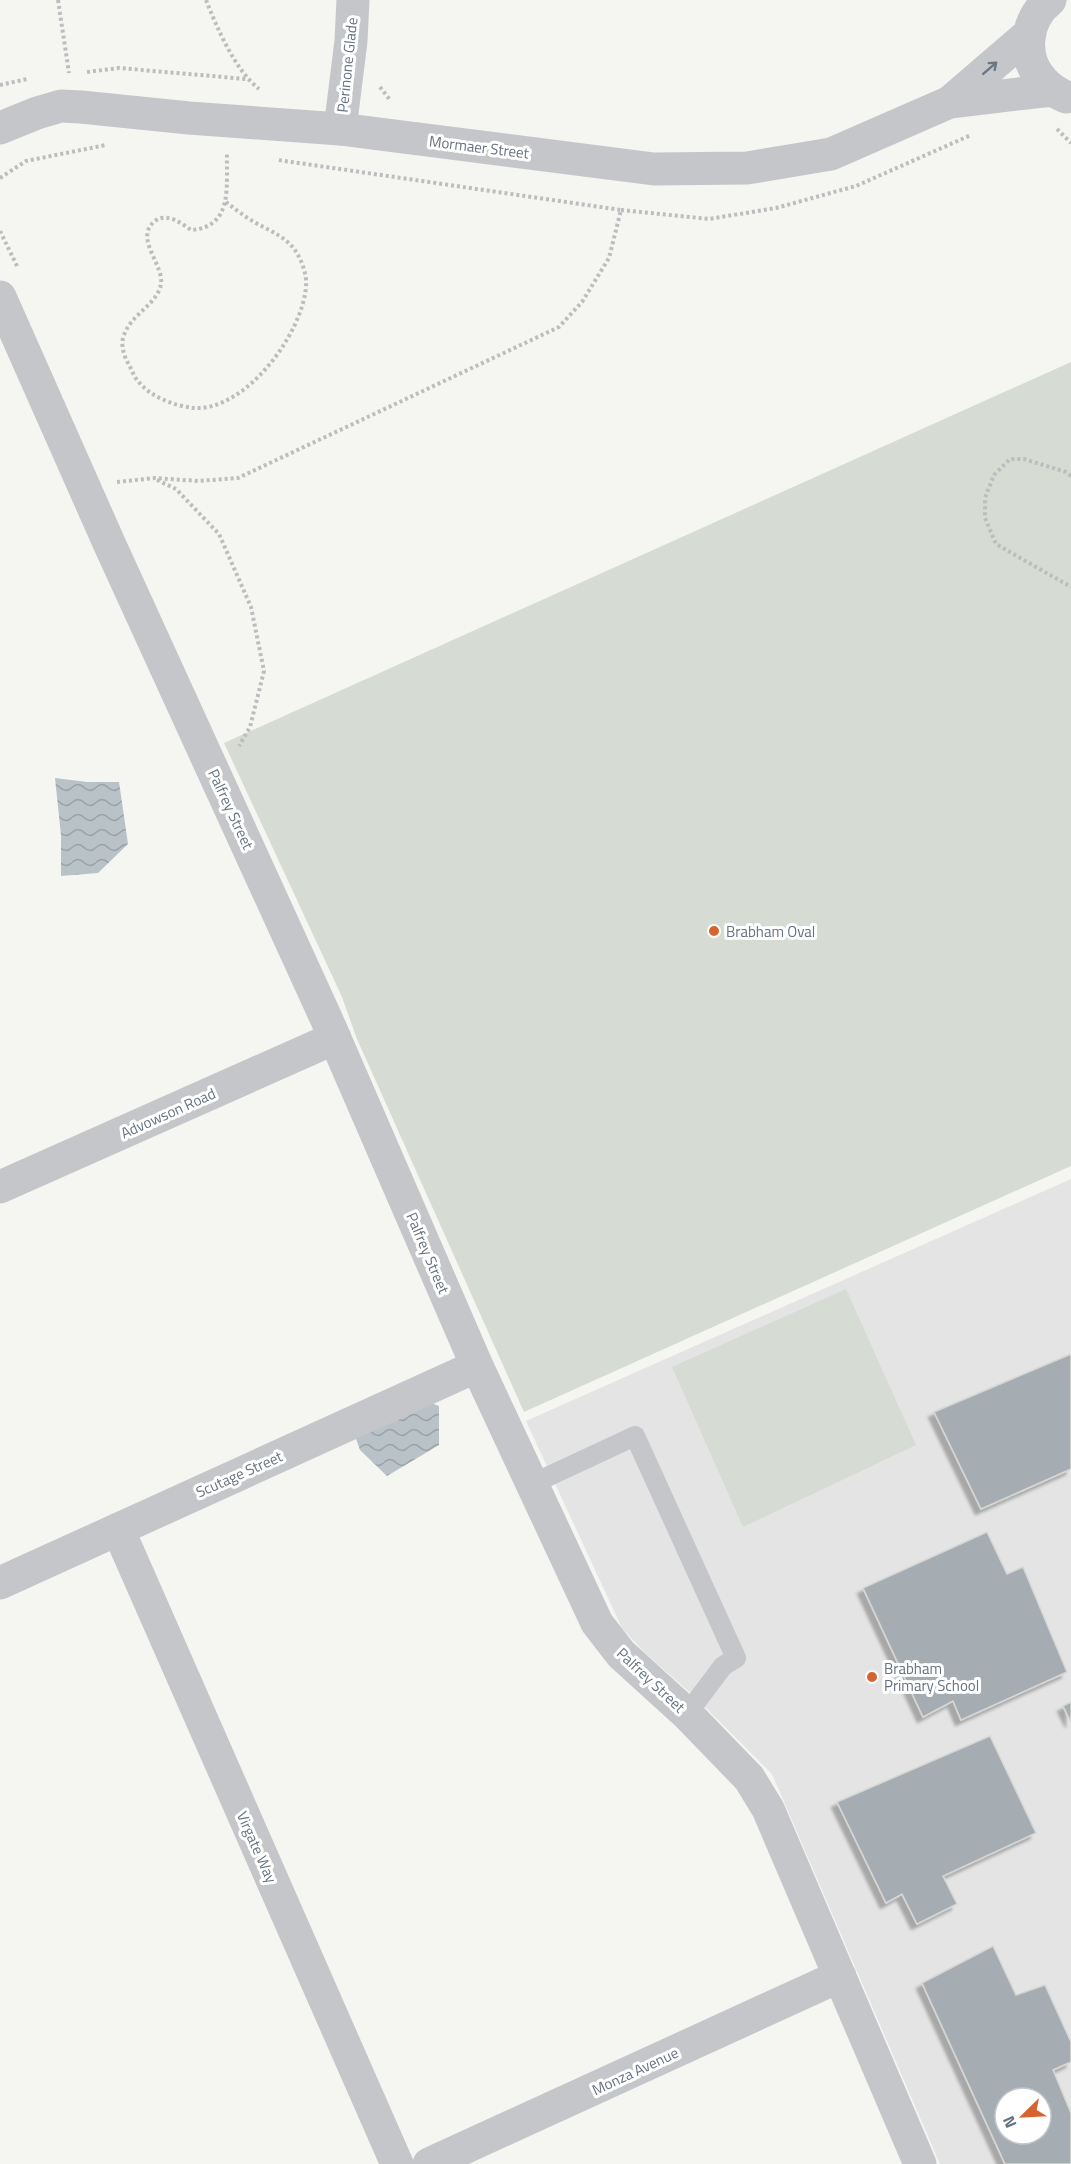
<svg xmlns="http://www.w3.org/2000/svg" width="1071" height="2164" viewBox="0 0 1071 2164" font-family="'Titillium Web',sans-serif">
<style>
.built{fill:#e3e4e3;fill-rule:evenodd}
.park{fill:#d6dcd3}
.water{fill:url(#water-waves)}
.building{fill:#a6adb2;stroke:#d6d7d5;stroke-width:1.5;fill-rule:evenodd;filter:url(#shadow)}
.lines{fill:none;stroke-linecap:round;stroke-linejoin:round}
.path{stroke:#bbbdbf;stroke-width:4;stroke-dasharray:3 3;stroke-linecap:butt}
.service{stroke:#c4c6ca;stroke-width:20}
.minor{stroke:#c4c6ca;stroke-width:33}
.tertiary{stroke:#c4c6ca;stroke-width:33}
.oneway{stroke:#6b7785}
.poi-dot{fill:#d66431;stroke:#fff;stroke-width:2}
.labels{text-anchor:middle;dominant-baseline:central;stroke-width:6;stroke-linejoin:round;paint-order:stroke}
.street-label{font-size:15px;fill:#667381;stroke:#fff}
.poi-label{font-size:15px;fill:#667381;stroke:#fff;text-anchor:start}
</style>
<defs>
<pattern id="water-waves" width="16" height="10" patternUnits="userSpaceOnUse" patternTransform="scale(1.5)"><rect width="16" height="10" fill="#b9c2c7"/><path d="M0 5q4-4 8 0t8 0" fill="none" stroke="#9aa2a7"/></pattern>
<filter id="shadow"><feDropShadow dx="-5.5" dy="5.5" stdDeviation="1.5" flood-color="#0004"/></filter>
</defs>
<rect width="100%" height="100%" fill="#f5f5f2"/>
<path class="built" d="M1071,1179v985h-131l-168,-390 -79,-79 -48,-42 -23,-25 -96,-207zM1005,2098h36v36h-36z"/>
<path class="park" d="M1071,362v804l-547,246 -167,-373 -15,-42 -118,-254z
M846,1289l70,156 -173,82 -71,-160z"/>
<path class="water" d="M55,778l32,4h32l9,62 -30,29 -37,3v-41z
M399,1391l40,15v39l-52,31 -27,-26 -11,-31z"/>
<path class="building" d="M1071,1354v115l-90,40 -47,-97z
M987,1532l20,42 16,-7 44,105 -106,48 -8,-19 -30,16 -60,-129z
M1071,1702v20l-8,-16z
M990,1736l46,97 -93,43 14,28 -40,20 -15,-30 -16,9 -49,-101z
M993,1946l23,49 29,-10 26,57v20l-18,8 18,43v51h-66l-83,-181zM1005,2098h36v36h-36z"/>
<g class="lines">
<path class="path" d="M58,0l11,73
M206,0c11,28 29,70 53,89
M87,72l32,-4 127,11
M0,85l27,-6
M380,87l10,13
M1057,129l14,14
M0,178l26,-17 80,-16
M226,202c9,7 19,15 30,21 16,9 33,15 42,32 5,9 9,21 8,31 -3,47 -60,125 -112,122 -19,-2 -44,-11 -56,-27 -4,-4 -6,-11 -9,-16 -5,-9 -9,-20 -5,-30 7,-20 29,-28 36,-47 8,-21 -28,-49 -5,-67 12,-9 26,2 36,9 43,-3 35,-45 36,-76
M621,210l88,9 67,-11 80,-22 115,-51
M0,231l18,37
M1071,476l-5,-4 -42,-13h-14l-16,16 -9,23v20l11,26 75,43
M157,480l19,9 43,45 32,73 13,64 -14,56 -11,19
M117,482l38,-4 43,3 40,-3 321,-151 23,-25 27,-44 12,-48 -343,-50"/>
<path class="service" d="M532,1484l103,-48 101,222 -13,8 -36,48"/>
<path class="minor" d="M340,129l11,-88 2,-41
M0,297l109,246 217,475 151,348 120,257 24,31 66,60 62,64 19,31 152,355
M0,1187l335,-149
M118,1529l279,635
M0,1583l477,-217
M429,2164l411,-188"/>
<path class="tertiary" d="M1050,0c-25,19 -29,58 -7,81 6,7 14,12 23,16
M950,102l79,-68
M0,128l37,-15 24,-7 20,1 108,11 151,11 314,40 93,-1 84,-14 119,-52 102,-12"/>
</g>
<defs><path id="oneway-shaft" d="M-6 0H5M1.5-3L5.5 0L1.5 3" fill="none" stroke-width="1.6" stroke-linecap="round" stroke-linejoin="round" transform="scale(1.5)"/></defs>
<use class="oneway" href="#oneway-shaft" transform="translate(990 68) rotate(-41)"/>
<g class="poi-dot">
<circle cx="714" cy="931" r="6"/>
<circle cx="872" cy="1677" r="6"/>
</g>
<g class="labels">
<g class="street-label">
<text transform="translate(347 65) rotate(-84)">Perinone Glade</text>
<text transform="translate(479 147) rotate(7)">Mormaer Street</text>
<text transform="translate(231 809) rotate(65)">Palfrey Street</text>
<text transform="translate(168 1113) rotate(-24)">Advowson Road</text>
<text transform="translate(428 1253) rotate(67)">Palfrey Street</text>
<text transform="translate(239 1474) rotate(-24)">Scutage Street</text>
<text transform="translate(651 1680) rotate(43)">Palfrey Street</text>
<text transform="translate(257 1847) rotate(66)">Virgate Way</text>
<text transform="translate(635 2071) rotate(-25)">Monza Avenue</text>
</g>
<g class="poi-label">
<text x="726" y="931">Brabham Oval</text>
<text x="884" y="1668">Brabham<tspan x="884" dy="17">Primary School</tspan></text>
</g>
</g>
<g transform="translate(1023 2116) rotate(246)"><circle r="28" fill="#ffffff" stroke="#c2c7cd" stroke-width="1.5"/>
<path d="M0-4.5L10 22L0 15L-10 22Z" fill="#d66431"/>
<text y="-9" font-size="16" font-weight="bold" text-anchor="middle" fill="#667381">N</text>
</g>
</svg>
